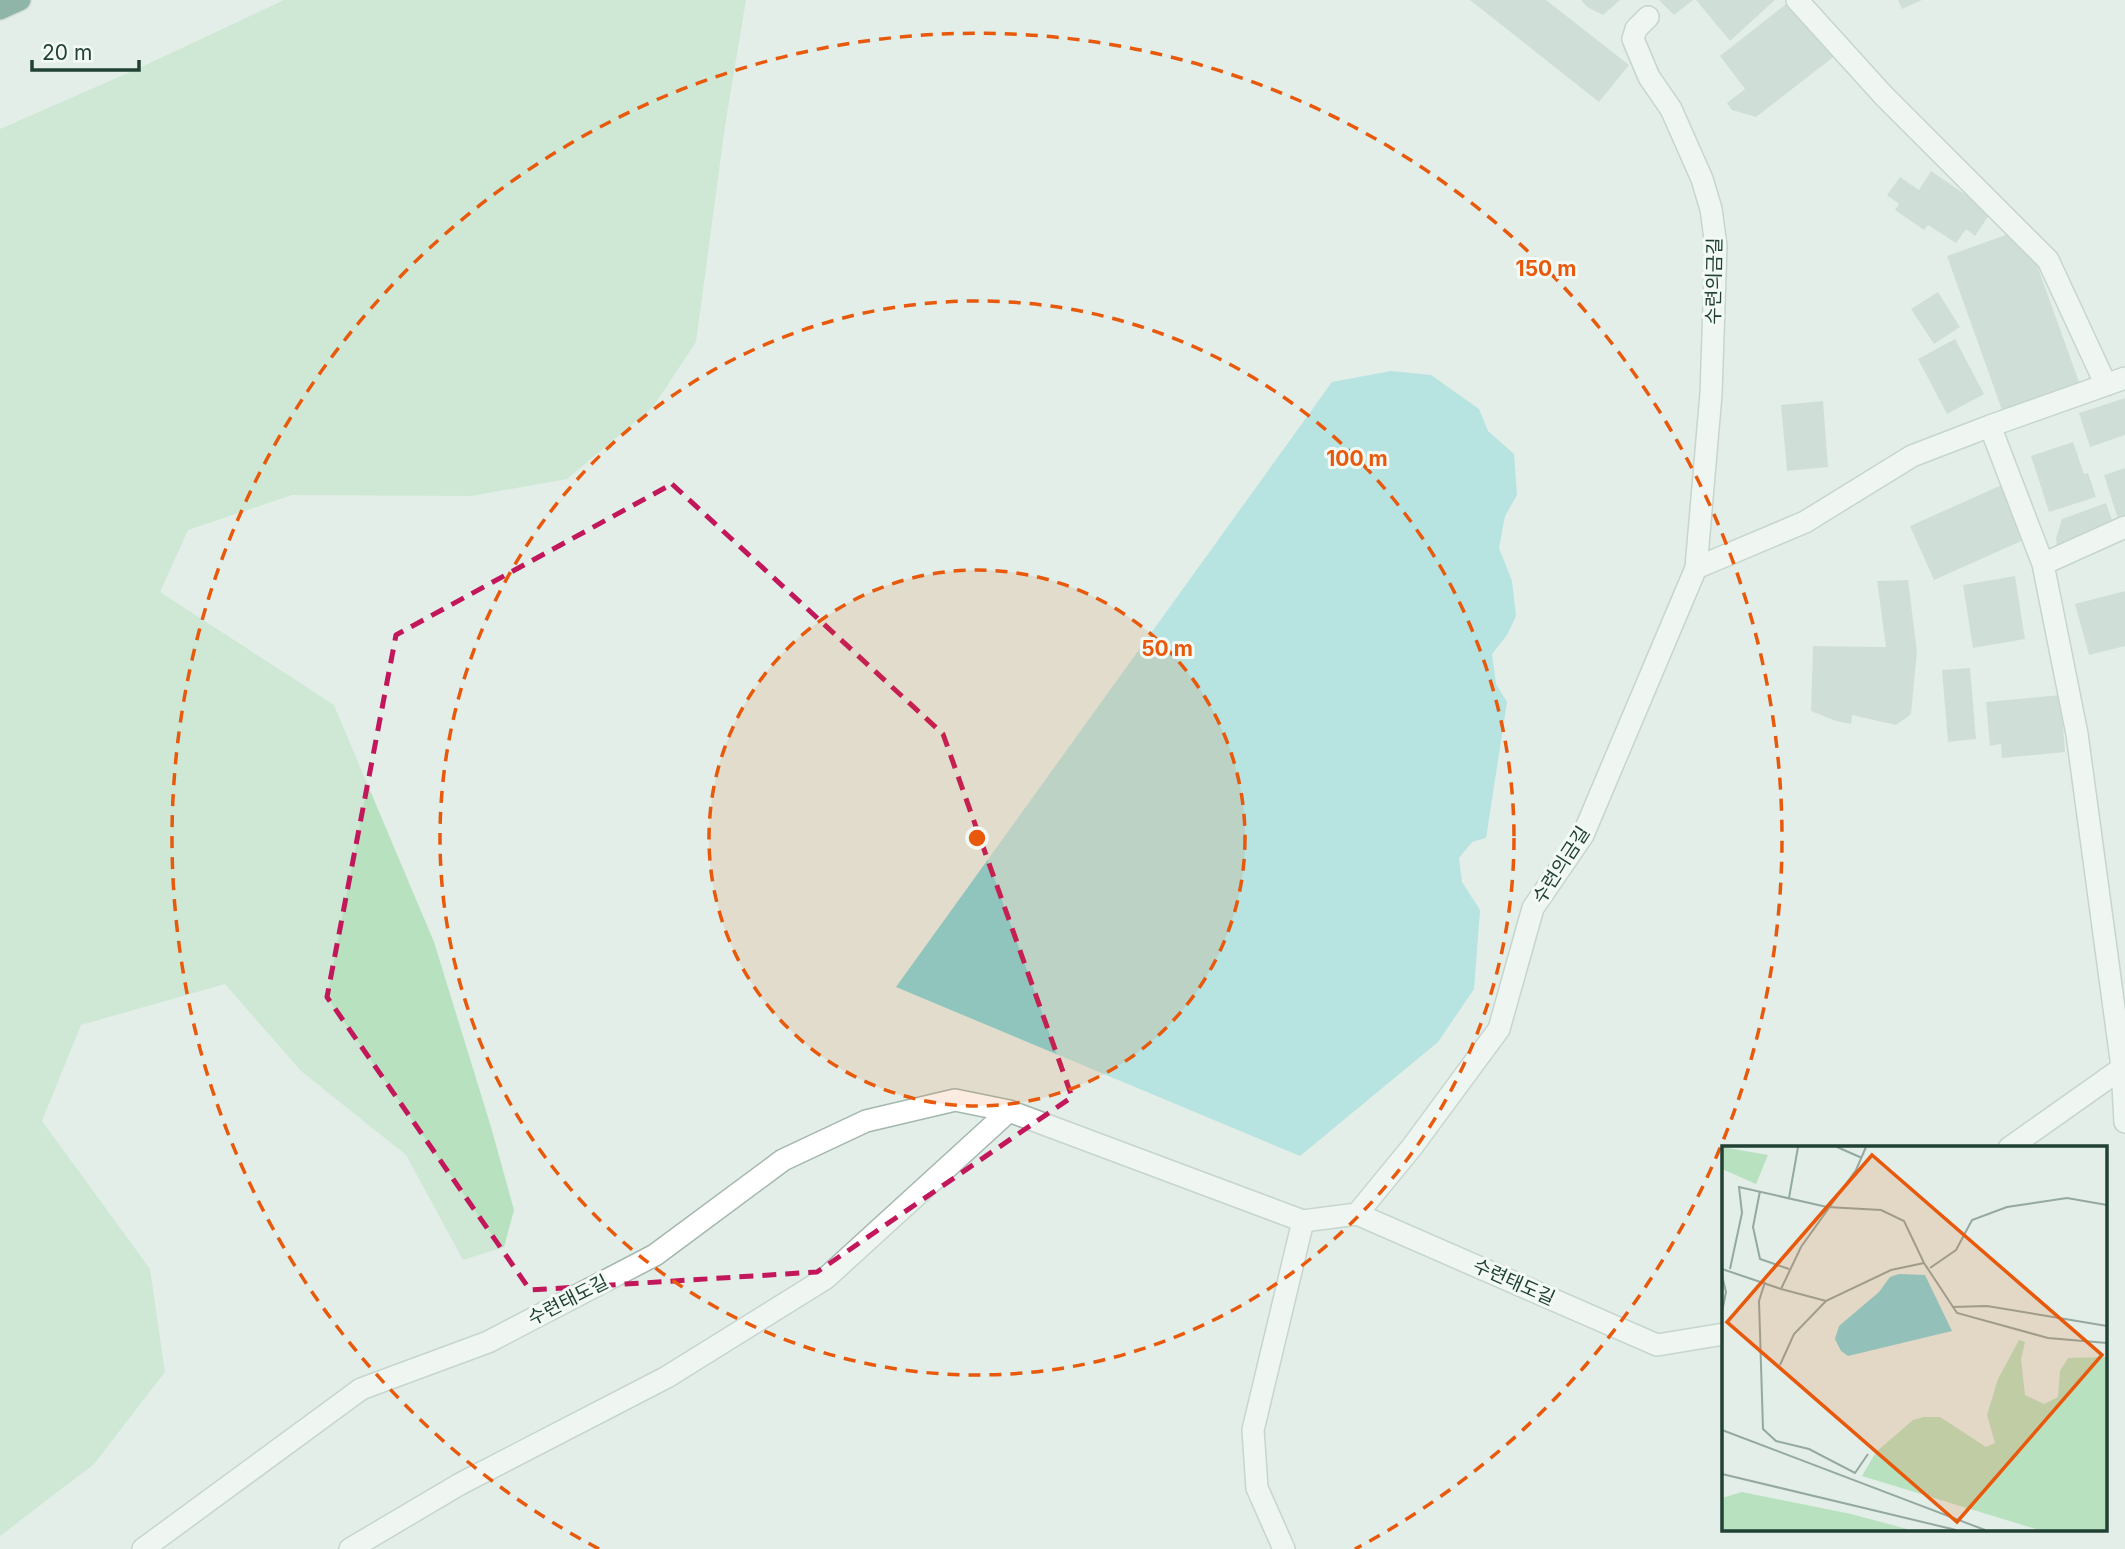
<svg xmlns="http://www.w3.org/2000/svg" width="2125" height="1549" viewBox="0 0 2125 1549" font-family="Inter,'Noto Sans KR',sans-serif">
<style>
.green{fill:#b8e1bf}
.water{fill:#84d4d8}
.building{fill:#b9ccc3}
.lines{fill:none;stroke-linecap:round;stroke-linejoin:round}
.minor-casing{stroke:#a4b7ae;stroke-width:24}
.highway-casing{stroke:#c1cac6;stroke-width:24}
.minor{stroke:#fff;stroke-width:21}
.highway{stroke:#28705a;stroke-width:21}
.marked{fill:none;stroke:#c2185b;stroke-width:5;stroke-dasharray:14 9;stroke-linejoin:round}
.ring{fill:none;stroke:#e8590c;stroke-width:3.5;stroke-dasharray:12 9}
.labels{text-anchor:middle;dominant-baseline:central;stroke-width:6;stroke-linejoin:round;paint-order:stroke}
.street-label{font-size:19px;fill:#204134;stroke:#f3faf5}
.inset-road{fill:none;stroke:#94a99f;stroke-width:2}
.view{fill:#e8590c;fill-opacity:0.15;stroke:#e8590c;stroke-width:3.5}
.inset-edge{fill:none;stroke:#204134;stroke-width:3.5}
.centre{fill:#e8590c;stroke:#f3faf5;stroke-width:3.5}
.ring-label{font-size:21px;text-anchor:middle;font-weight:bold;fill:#e8590c;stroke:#f3faf5;stroke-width:6;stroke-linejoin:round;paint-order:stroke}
</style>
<rect width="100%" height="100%" fill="#e2eee7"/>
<path class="green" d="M284,0h462l-21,126 -29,216 -43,65 -86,72 -96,17 -179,-1 -104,35 -28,62 174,113 100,237 57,185 23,83 -10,37 -41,13 -57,-105 -105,-84 -76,-87 -144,41 -39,96 108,148 15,103 -71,92 -94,72v-1407l137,-60z"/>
<path class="water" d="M1391,371l40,4 48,34 9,22 26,23 3,41 -12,21 -6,32 13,33 4,35 -9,19 -15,19 4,30 11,18 -21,136 -14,4 -13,16 3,24 18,28 -6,79 -36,53 -138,114 -404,-169 436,-605z"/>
<path class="building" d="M1470,0h76l83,65 -30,37z
M1581,0h39l-17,15 -16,-8z
M1659,0h34l-19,15z
M1696,0h79l-45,41z
M1898,0h24l-20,9z
M1790,1l46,54 -80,62 -24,-7 -5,-7 18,-14 -25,-33z
M1931,171l60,41 -16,24 -9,-7 -10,14 -28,-18 -4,5 -29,-20 4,-6 -12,-9 13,-18 19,13z
M2014,232l5,15 13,4 47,131 -77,28 -55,-154z
M1938,292l22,35 -26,17 -23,-35z
M1955,339l29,55 -37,20 -29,-55z
M2125,398v37l-35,12 -11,-34z
M1823,401l5,66 -41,4 -6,-66z
M2073,442l11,32 4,-1 8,24 -47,15 -18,-56z
M2125,468v49l-7,2 -14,-44z
M2004,484l24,54 -94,42 -24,-54z
M2106,503l11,32 -54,20 -6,-9 -1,-8 6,-19z
M2015,576l10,63 -52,9 -10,-63z
M1908,580l9,71 -6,63 -15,11 -44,-10 -1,9 -15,-3 -25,-10 2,-65 73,1 -9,-66z
M2125,591v55l-36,9 -14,-51z
M1970,668l6,71 -28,3 -6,-72z
M2061,695l4,57 -63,6 -1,-14 -11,2 -4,-44z"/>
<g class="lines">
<g class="minor-casing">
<path id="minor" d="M1797,0l87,96 164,164 58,125
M1648,17l-12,12 -3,10 16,38 22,32 31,70 9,30 5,37 -5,148 -15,174
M2125,378l-135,48 53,138 34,170 45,333 3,55
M2043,564l82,-37
M2009,1148l116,-82
M1357,1214l55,-67 87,-118 34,-121 50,-73 113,-267 109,-46 107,-66 78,-30
M143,1549l218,-160 127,-47 167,-87 128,-95 83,-39 89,-21 54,11 294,110 54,-7 300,131 67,-11
M350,1549l110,-65 207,-107 159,-99 183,-167
M1284,1549l-27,-61 -4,-58 50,-209"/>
</g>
<g class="highway-casing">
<path id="highway" d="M0,9l20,-9"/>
</g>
<use href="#minor" class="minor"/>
<use href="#highway" class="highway"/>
</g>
<path d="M0 0H2125V1549H0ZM672,484l271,250 129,363 -255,175 -287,18 -203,-293 69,-362z" fill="#e2eee7" fill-opacity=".55" fill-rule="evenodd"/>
<path class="marked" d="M672,484l271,250 129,363 -255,175 -287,18 -203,-293 69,-362z"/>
<circle cx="977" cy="838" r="268" fill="#e8590c" fill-opacity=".12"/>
<g class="ring">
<circle cx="977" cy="838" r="268"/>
<circle cx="977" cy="838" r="537"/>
<path d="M599 1549A805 805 0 1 1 1355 1549"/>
</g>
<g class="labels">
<g class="street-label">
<text transform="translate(1714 281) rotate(-89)">수련의금길</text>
<text transform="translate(1561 865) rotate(-57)">수련의금길</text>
<text transform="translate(1514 1282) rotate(24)">수련태도길</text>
<text transform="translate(568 1300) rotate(-27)">수련태도길</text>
</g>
</g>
<g transform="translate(1722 1146)">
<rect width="385" height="385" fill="#e2eee7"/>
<path d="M0,1l46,8 -12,29 -34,-15zM297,194l6,2 -4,17 4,36 19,9 14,-7 2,-26 8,-13 39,-1v173h-68l-177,-54 14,-24 37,-32 11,-3h16l46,30 9,-4 -8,-28 11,-36zM20,346l109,22 60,16h-189v-32z" fill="#b8e1bf"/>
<path d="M177,128l26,1 27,56 -104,25 -7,-5 -6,-12 4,-13 40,-34 11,-15z" fill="#84d4d8"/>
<path class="inset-road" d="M115,1l25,11M38,45l-7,36 7,32 29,10M67,52l9,-51M208,122l26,-18 16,-30 35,-13 60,-9 40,7M0,123l59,20 20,-42 55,-77 10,-23M8,123l12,-56 -3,-26 88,20 54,3 23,11 20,42 33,50 91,25 59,5M0,130l4,16 -4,20M43,136l-6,19 4,128 13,12 33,8 46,24 13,-19M59,143l45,12 65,-31 33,-7M230,161l35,-1 120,20M58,219l14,-31 32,-33M0,284l263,100M0,328l234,56"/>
<path class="view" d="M150,9l230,200 -145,167 -230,-200z"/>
<rect width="385" height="385" class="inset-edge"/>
</g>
<circle cx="977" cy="838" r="10" class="centre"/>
<g class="ring-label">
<text x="1546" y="276">150 m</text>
<text x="1357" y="466">100 m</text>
<text x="1167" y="656">50 m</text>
</g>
<path d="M32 60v10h107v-10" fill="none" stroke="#204134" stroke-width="3.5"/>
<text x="42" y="60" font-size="21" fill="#204134" stroke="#f3faf5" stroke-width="5" paint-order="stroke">20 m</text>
</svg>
